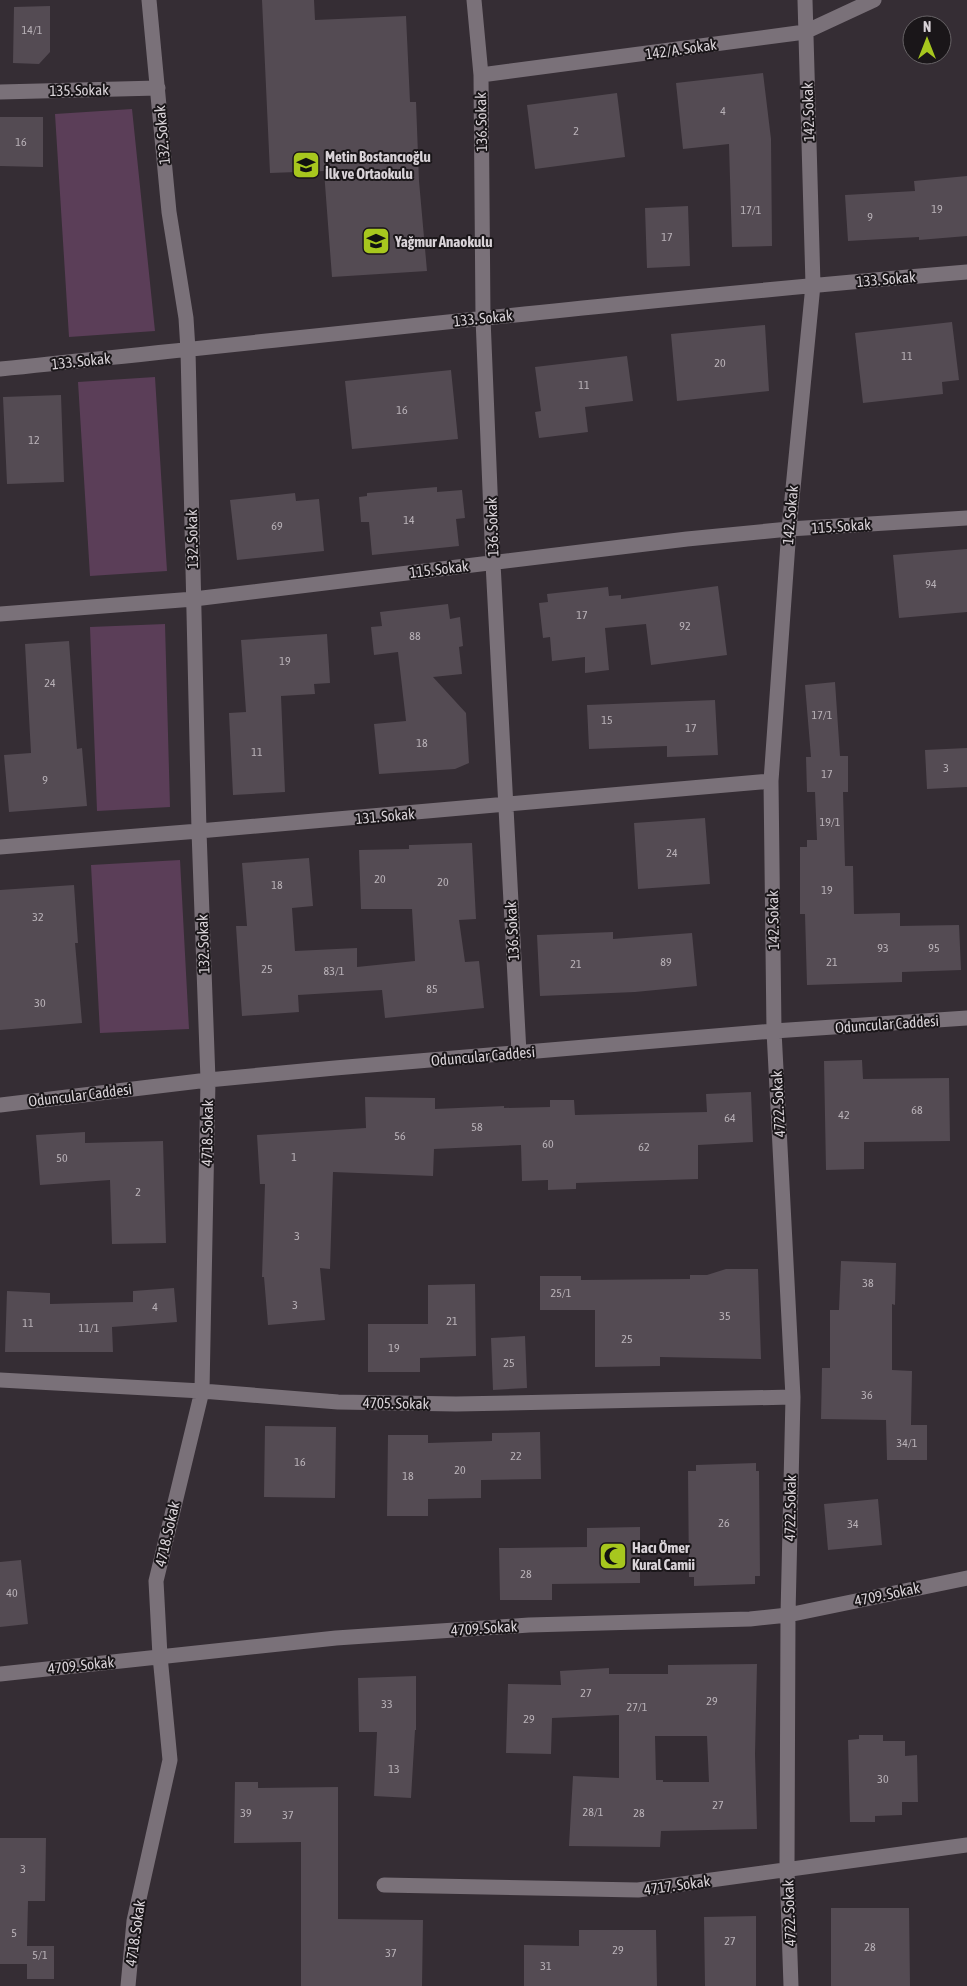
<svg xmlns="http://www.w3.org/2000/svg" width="967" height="1986" viewBox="0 0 967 1986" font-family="'Asap Condensed',sans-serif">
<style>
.green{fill:#5b3e58}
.building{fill:#544b53;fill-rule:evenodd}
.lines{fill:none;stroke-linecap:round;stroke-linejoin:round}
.minor{stroke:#7a7179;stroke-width:15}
.labels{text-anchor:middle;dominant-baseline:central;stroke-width:4;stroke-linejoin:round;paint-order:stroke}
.number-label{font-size:12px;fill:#b8b1b7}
.street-label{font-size:15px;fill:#d9d3d8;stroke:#1a1619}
.poi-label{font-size:15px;font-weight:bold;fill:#d9d3d8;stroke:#1a1619;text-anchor:start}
</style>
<rect width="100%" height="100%" fill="#352d34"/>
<path class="green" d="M132,109l23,222 -86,6 -14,-223z
M155,377l12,194 -77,5 -12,-194z
M165,624l5,183 -73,4 -7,-184z
M180,860l9,169 -89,4 -9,-168z"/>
<path class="building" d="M262,0h52l1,20 91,-4 4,86h6l3,79 8,90 -95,6 -8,-106 -54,2z
M50,6v46l-11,12 -26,-1 1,-56z
M763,73l8,66 1,107 -40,1 -3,-103 -46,5 -7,-66z
M617,93l8,64 -90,12 -8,-64z
M0,117h43v50l-43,-1z
M967,176v60l-48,4v-3l-71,4 -3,-46 70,-4 -1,-10z
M688,206l2,60 -43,2 -2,-60z
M952,322l7,58 -17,2 1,12 -80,9 -8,-70z
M765,325l4,66 -92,10 -6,-67z
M627,356l6,45 -48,6 3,25 -49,6 -4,-26 6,-1 -6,-44z
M451,370l7,69 -106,10 -7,-68z
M61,395l3,87 -57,2 -4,-87z
M437,487v5l25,-2 3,28 -9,1 3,27 -87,9 -3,-33h-8l-2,-25 8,-1v-3z
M295,493l1,8 23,-2 5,52 -87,9 -7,-60z
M967,549v63l-68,6 -6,-63z
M718,586l9,69 -76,10 -5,-41 -41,4 4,42 -24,3v-16l-33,4 -2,-24 -7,1 -4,-35 9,-1 -1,-8 61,-7 1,9 12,-1v4z
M448,604l2,15 10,-2 3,29 -4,1 3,27 -29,3 33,36 3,50 -14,6 -76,5 -5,-50 32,-3 -8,-69 -24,3 -3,-28 11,-1 -2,-14z
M327,634l3,49 -16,1 1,10 -34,2 4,96 -52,3 -4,-82 17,-1 -5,-72z
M69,641l8,108 5,-1 5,58 -78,6 -5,-57 27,-2 -6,-109z
M835,682l5,74h8v36h-5l2,74h8l1,48 46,-1v13l59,-1 2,45 -59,2v10l-95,3 -2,-71h-5v-67h7v-7h10l-2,-48h-8l-1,-35h5l-6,-72z
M715,700l3,55 -51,2v-11l-78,3 -2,-44z
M967,748v39l-40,2 -2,-39z
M705,818l5,66 -72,5 -4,-66z
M472,843l4,76 -17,1 6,42 14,-1 5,47 -99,10 -3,-28 -84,5 1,17 -57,4 -6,-90h11l-5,-63 67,-5 4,48 -21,2 3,43 62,-3v19l58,-6 -3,-52h-51l-2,-59 50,-1v-4z
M74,885l4,58h-3l7,80 -82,7v-140z
M613,932v7l79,-6 5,53 -62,6 -95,4 -3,-61z
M862,1060l1,19 86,-1 1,63 -86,1v27l-38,1 -2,-109z
M751,1092l2,50 -55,3v34l-122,4v6l-28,1v-10l-26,1 -1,-36 -87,4 -1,27 -100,-4 -3,97 -10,-1 5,52 -57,5 -4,-48h-2l3,-93h-5l-3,-49 109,-7 -1,-31 70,1v11l69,-3v2l46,-1v-7h24l1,15 132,-3 -1,-18z
M85,1132v11l78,-2 3,102 -54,1 -2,-64 -70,5 -4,-50z
M841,1261l55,2 -1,42 -3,-1v66l20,1 -1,54h16v35h-40l-1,-40 -65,-1 1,-51h8v-58h9z
M726,1269h32l3,90 -101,-2v9l-65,1v-57h-55v-34h41v4l109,-1v-4h17z
M475,1284l1,72 -56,2v14h-52v-48h60v-39z
M174,1288l3,34 -65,5 1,25h-108l2,-61 43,2v11l83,-2v-11z
M525,1336l2,52 -34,2 -2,-52z
M265,1426l71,1 -1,71 -71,-1z
M540,1432l1,47 -60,1v18l-53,1v17h-41l1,-81h40v8l64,-2v-8z
M756,1463v8h3l1,105h-5v8l-61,2v-9h-5l-1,-106h8v-6z
M878,1499l4,46 -54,5 -4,-46z
M640,1527v56l-88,1v16h-52l-1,-52 88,-1v-19z
M21,1560l7,64 -28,3v-65z
M757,1664l-2,90 2,75 -96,2 -1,16 -91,-1 4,-70 46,2v-63l-67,3 -1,36 -45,-1 2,-69 53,1 -1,-14 49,-3v6h59v-9zM655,1736h52l2,46h-46v-2h-7z
M416,1676v54h-1l-4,68 -37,-2 3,-64h-18l-1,-54z
M859,1735h24v6h22v15l12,-1 1,47h-16v13l-27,1v6h-25l-2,-82 11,-1z
M235,1782h23v6l80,-1v132l85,1 -1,66h-121v-144l-67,1z
M0,1838h46l-1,63h-17l-1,45h27v33h-27v-15h-27z
M831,1908h78l1,78h-79z
M756,1916v70h-51l-1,-69z
M579,1930h77l1,56h-133v-41l55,1z"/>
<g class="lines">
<path class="minor" d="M474,0l7,75 2,243 10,245 26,490
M481,75l324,-43 69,-32
M0,92l158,-4
M0,369c322,-33 644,-70 967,-97
M0,614l194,-15 493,-60 102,-10 178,-11
M0,847l199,-16 572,-50
M0,1105l208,-25 127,-12 439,-37 193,-13
M0,1380l202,11 136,11 118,2 337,-7
M0,1674l336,-36 193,-13 221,-6 38,-4 179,-37
M384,1885l254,5 329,-45
M128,1986l6,-65 36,-161 -10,-104 -4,-75 46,-190 6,-311 -9,-249 -11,-481 -2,-32 -17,-106 -20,-212
M791,1986l-4,-117 1,-254 5,-218 -19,-366 -3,-250 18,-252 24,-244 -8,-285"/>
</g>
<defs>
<g id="school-square" transform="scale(1.4375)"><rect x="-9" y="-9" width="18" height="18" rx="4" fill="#a7c71e" stroke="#1a1619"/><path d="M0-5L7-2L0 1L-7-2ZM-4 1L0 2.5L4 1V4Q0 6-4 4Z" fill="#111"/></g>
<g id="mosque-square" transform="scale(1.4375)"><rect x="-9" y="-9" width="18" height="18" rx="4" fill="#a7c71e" stroke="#1a1619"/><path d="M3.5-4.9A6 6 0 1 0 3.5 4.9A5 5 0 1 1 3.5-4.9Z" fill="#111"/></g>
</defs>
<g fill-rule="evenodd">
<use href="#school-square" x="306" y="165"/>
<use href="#school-square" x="376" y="241"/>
<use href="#mosque-square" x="613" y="1556"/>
</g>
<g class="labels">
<g class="number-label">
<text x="32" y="30">14/1</text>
<text x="723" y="111">4</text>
<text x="576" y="131">2</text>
<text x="21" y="142">16</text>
<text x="937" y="209">19</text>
<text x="751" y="210">17/1</text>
<text x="870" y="217">9</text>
<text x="667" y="237">17</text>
<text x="907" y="356">11</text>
<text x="720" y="363">20</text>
<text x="584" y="385">11</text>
<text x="402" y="410">16</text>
<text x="34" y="440">12</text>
<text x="409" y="520">14</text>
<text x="277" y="526">69</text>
<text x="931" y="584">94</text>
<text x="582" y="615">17</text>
<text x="685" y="626">92</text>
<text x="415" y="636">88</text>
<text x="285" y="661">19</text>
<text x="50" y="683">24</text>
<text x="822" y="715">17/1</text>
<text x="607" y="720">15</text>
<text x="691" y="728">17</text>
<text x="422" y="743">18</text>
<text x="257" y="752">11</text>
<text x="946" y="768">3</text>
<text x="827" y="774">17</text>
<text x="45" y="780">9</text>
<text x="830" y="822">19/1</text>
<text x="672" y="853">24</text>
<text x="380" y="879">20</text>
<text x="443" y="882">20</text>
<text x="277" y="885">18</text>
<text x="827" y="890">19</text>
<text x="38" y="917">32</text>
<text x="883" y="948">93</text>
<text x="934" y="948">95</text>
<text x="666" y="962">89</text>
<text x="832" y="962">21</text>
<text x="576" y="964">21</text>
<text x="267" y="969">25</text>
<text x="334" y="971">83/1</text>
<text x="432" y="989">85</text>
<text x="40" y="1003">30</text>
<text x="917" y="1110">68</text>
<text x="844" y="1115">42</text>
<text x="730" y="1118">64</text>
<text x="477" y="1127">58</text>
<text x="400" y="1136">56</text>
<text x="548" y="1144">60</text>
<text x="644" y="1147">62</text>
<text x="294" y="1157">1</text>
<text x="62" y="1158">50</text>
<text x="138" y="1192">2</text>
<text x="297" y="1236">3</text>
<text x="868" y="1283">38</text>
<text x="561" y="1293">25/1</text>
<text x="295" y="1305">3</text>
<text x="155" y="1307">4</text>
<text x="725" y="1316">35</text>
<text x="452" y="1321">21</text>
<text x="28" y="1323">11</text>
<text x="89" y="1328">11/1</text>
<text x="627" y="1339">25</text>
<text x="394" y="1348">19</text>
<text x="509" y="1363">25</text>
<text x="867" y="1395">36</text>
<text x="907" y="1443">34/1</text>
<text x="516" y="1456">22</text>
<text x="300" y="1462">16</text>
<text x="460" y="1470">20</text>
<text x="408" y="1476">18</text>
<text x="724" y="1523">26</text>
<text x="853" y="1524">34</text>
<text x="526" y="1574">28</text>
<text x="12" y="1593">40</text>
<text x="586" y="1693">27</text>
<text x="712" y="1701">29</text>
<text x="387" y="1704">33</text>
<text x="637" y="1707">27/1</text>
<text x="529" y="1719">29</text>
<text x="394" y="1769">13</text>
<text x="883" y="1779">30</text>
<text x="718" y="1805">27</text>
<text x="593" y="1812">28/1</text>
<text x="246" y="1813">39</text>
<text x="639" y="1813">28</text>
<text x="288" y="1815">37</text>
<text x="23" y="1869">3</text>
<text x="14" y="1933">5</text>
<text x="730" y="1941">27</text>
<text x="870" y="1947">28</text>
<text x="618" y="1950">29</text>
<text x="391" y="1953">37</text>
<text x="40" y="1955">5/1</text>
<text x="546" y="1966">31</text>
</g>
<g class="street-label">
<text transform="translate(681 49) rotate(-8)">142/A. Sokak</text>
<text transform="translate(79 90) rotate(-1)">135. Sokak</text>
<text transform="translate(808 112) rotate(-92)">142. Sokak</text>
<text transform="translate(481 122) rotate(-91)">136. Sokak</text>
<text transform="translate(162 135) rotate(-95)">132. Sokak</text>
<text transform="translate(886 279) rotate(-5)">133. Sokak</text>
<text transform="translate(483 318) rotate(-6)">133. Sokak</text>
<text transform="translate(81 361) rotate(-6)">133. Sokak</text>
<text transform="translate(790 515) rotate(-85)">142. Sokak</text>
<text transform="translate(841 526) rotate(-4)">115. Sokak</text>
<text transform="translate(492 527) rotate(-92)">136. Sokak</text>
<text transform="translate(192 539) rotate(-91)">132. Sokak</text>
<text transform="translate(439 569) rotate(-7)">115. Sokak</text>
<text transform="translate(385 816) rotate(-5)">131. Sokak</text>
<text transform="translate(773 920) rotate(-91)">142. Sokak</text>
<text transform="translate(512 931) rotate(-93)">136. Sokak</text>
<text transform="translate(203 944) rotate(-92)">132. Sokak</text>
<text transform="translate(887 1024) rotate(-4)">Oduncular Caddesi</text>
<text transform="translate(483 1056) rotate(-5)">Oduncular Caddesi</text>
<text transform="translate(80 1095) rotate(-7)">Oduncular Caddesi</text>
<text transform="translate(778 1104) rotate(-93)">4722. Sokak</text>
<text transform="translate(207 1133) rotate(-89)">4718. Sokak</text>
<text transform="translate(396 1403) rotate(1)">4705. Sokak</text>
<text transform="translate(790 1508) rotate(-89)">4722. Sokak</text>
<text transform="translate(167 1534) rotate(-77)">4718. Sokak</text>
<text transform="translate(887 1594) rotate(-12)">4709. Sokak</text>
<text transform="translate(484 1628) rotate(-4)">4709. Sokak</text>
<text transform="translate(81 1665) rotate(-6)">4709. Sokak</text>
<text transform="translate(677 1885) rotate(-8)">4717. Sokak</text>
<text transform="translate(789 1913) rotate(-92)">4722. Sokak</text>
<text transform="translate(135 1933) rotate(-82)">4718. Sokak</text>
</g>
<g class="poi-label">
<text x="325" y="156">Metin Bostancıoğlu<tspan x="325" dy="17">İlk ve Ortaokulu</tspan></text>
<text x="395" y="241">Yağmur Anaokulu</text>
<text x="632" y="1547">Hacı Ömer<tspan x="632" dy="17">Kural Camii</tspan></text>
</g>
</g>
<g transform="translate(927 40)"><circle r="24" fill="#1a1619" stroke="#666265"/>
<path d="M0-4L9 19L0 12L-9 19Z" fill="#a7c71e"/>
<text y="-8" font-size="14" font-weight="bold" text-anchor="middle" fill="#d9d3d8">N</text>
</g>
</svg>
